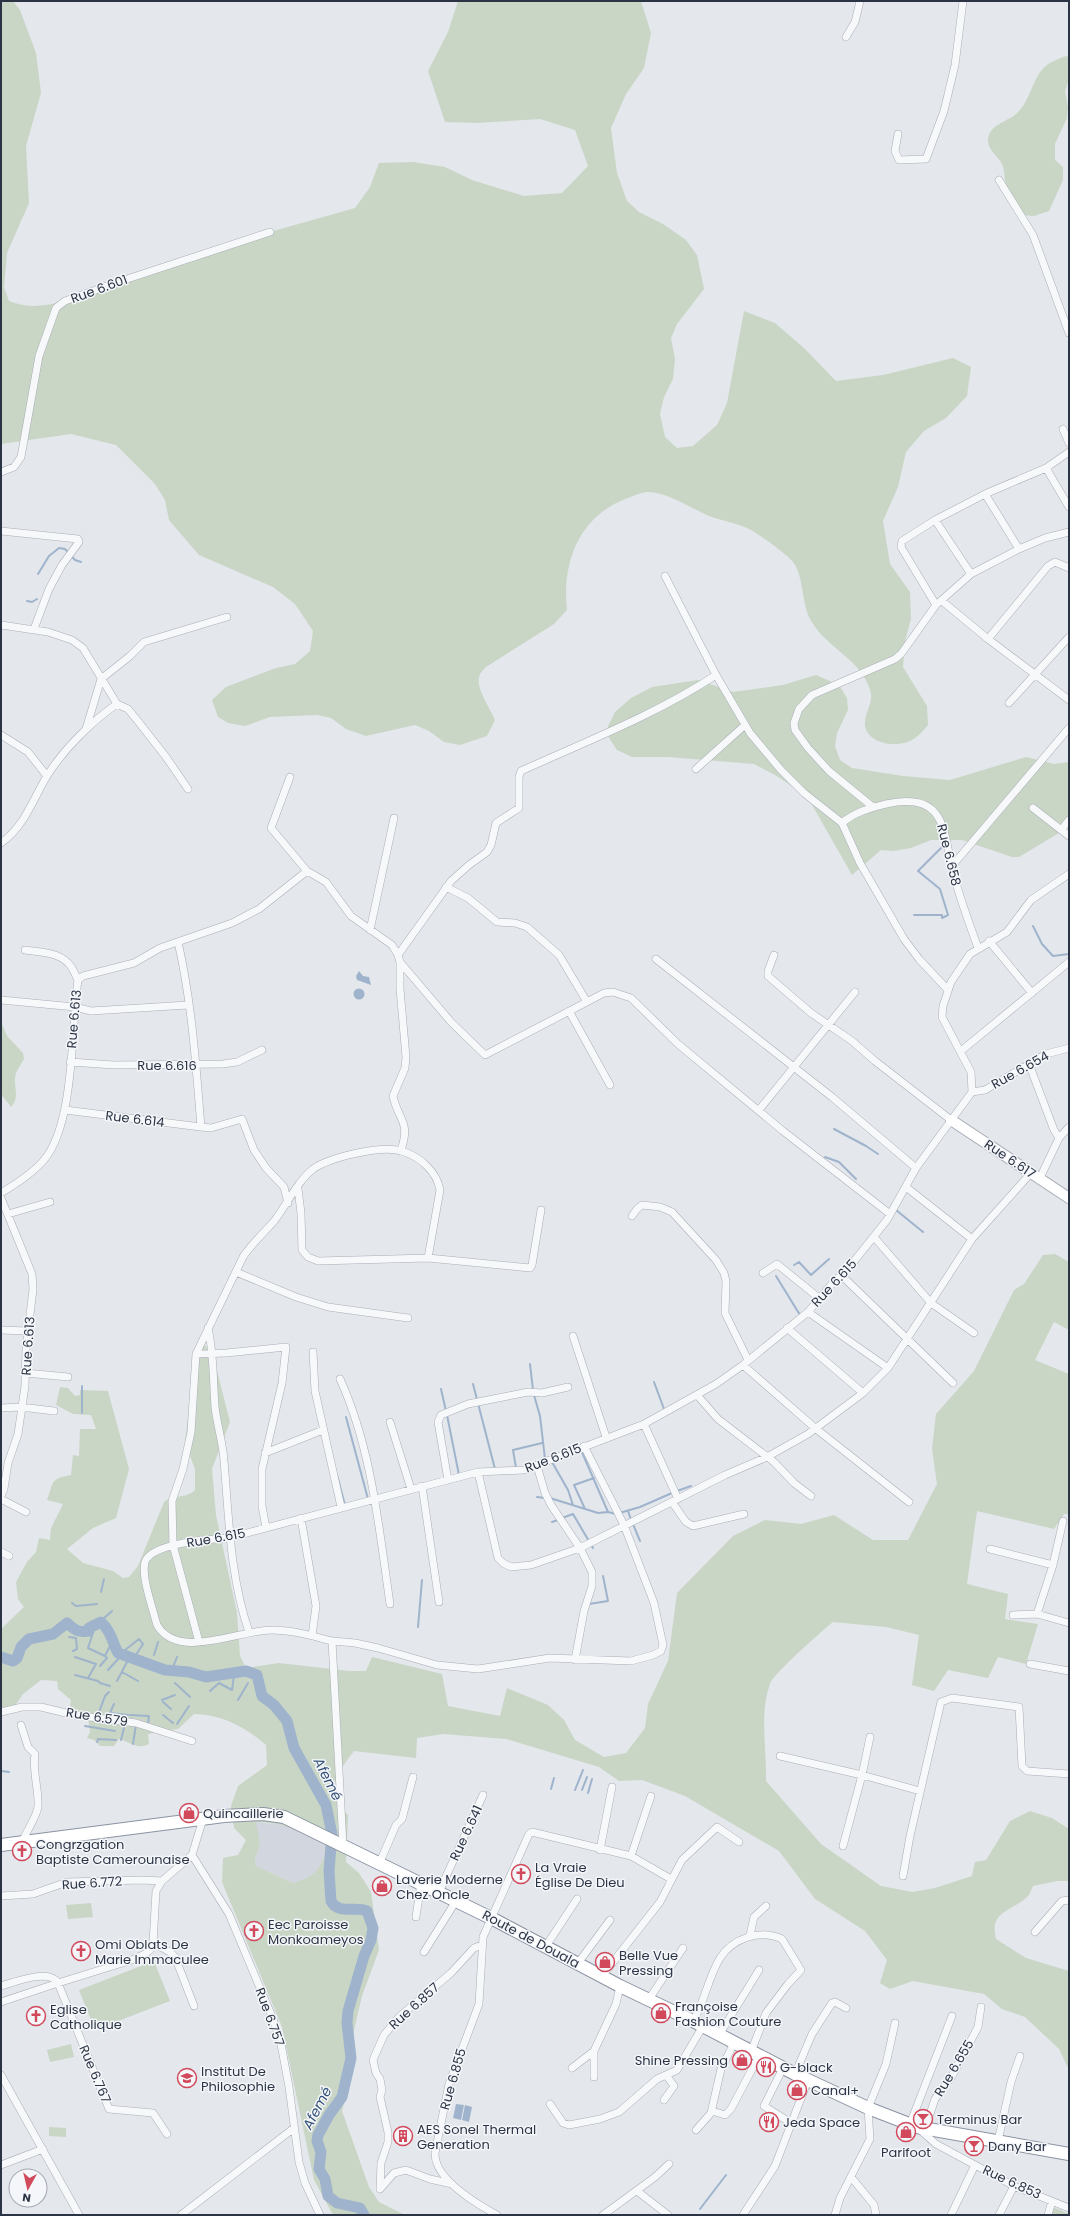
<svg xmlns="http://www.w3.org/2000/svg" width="1070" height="2216" viewBox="0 0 1070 2216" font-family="Poppins,sans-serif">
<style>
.built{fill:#d2d6de}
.green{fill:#c9d6c5;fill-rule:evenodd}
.water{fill:#9fb4cc}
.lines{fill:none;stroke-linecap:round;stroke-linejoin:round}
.stream{stroke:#9fb4cc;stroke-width:2}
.river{stroke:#9fb4cc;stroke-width:11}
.street-casing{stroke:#a9aeb7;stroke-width:8}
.secondary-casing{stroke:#a9aeb7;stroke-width:12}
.highway-casing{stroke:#8b94a3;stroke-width:14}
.street{stroke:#f7f8fa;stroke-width:7}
.secondary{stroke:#fff;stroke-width:10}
.highway{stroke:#fff;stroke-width:12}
.labels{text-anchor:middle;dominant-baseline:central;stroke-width:3;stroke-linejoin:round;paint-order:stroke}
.street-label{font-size:13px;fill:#2b3445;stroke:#f4f6f9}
.poi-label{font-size:13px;fill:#2b3445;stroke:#f4f6f9;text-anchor:start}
.water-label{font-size:14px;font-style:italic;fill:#34527a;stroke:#f4f6f9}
</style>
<rect width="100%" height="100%" fill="#e4e7ec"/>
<path class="built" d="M255,1822l28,3 18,5 26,14 -1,9 -5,15 -14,11 -14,4 -37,-17 -1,-6 5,-16z"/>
<path class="green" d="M1,1h12l7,9 16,43 5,40 -15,53 3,57 -22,50 -3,34 5,14c20,8 36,5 56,0l205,-69 85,-24 15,-21 9,-24 34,-1 32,5 27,13 52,16 38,-3 26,-27 -13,-36 -35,-11 -64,4 -31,-1 -17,-51 20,-39 10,-31h183l10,32 -7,35 -18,26 -15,34 6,45 10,28 12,11 24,12 23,16 11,15 7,34 -27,35 -6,14 4,21 -2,20 -9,18 -4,17 5,23 12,11 16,-2 24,-21 10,-22 17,-92 31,12 29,25 32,33 47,-6 70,-17 18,9 -4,29 -21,22 -22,13 -18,21 -8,35 -15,34 7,43 20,28 1,27 -6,22 -2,26 24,39 1,19c-10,12 -17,19 -34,19 -16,0 -34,-9 -28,-28 3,-11 8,-17 3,-29 -11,-30 -46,-41 -60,-70 -7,-15 -6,-43 -16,-55 -5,-7 -38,-31 -46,-34 -11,-5 -23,-7 -35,-11 -19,-7 -44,-25 -64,-25 -7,0 -17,5 -23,7 -47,19 -63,64 -58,111l-13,14 -68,43c-3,3 -7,7 -7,11 -3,10 12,32 16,42l-8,16 -27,9 -16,-3 -15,-11 -14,-6 -49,11 -20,-7 -15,-11 -14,-3 -47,2 -25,9 -17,-3 -10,-6 -6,-17 14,-13 50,-19 19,-4 15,-13 3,-20 -18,-27 -22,-17 -74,-32 -30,-35 -4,-20 -10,-16 -39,-39 -45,-11 -70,10z
M1069,56v23l-4,12 3,16 -1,11 -12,26v16l8,7v13l-14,31 -15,5 -13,-1c-5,-10 -11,-20 -15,-30 -2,-7 -1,-15 -4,-21 -4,-8 -14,-14 -14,-23 0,-18 22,-19 31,-30 14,-15 14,-40 33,-49 7,-3 10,-6 17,-6z
M816,675l23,10 8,13 1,12 -11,23 -2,13 5,14 12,8 51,8 47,4 76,-23 28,7 15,-2v65l-50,30h-7l-50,-17h-31l-20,8 -18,3 -12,-1 -29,25 -45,-79 -32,-21 -21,-11 -86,-7h-36l-15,-7 -8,-12 -1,-12 7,-14 16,-14 21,-11 46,-7 35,12 50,-7z
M1,1022l6,14 16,17 1,6c-2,4 -6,9 -8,14 -4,12 5,24 -5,34l-10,-13z
M1055,1254l14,8v68l-15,-8 -19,38 34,14v140h-5l-10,15 -77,-18 -10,73 41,10 -3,25 33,5 -12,40 -28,-7 -10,21 -40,-8 -14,21 -22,-6 7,-50 -33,-8 -53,-5c-11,9 -60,52 -63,62 -11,31 -3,65 -4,97l55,63 60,42 31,6 23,-4 37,-12 3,-14 11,-2 24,-39 20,-10 22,7 17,11v52h-12l-24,5c-2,4 -3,9 -6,11 -16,15 -38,14 -31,42l30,19 43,13v99l-10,-21 -34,-32 -23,-8 -18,-15 -71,-13 -23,8 -10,-6 7,-23 -22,-29 -50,-32 -36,-48 -94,-55 -43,-16 -23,1 -20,-14 -93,-28 -63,-5 -26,4 -1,20 -62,-7c-11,15 -25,30 -18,49 2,5 8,11 12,15l-2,47 13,11 12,19 8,58 -17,46 -8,34 -2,38 -10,43 27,76 10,15 26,13h-72l-19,-35 -32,-153 -60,-145 1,-24 15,-3 8,-15 -12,-12 -3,-22 7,-20 29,-21 -1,-20c-21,-18 -45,-31 -72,-31l-16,15 -30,5 1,10c-12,6 -19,-2 -30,-5l-5,7h-14l-6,-6 -7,-2 3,-6 -2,-15 -19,-3 2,-14 -13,-11 -1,-8 -16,-1 -18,14 -13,19 -9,1v-85l23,-22 -6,-8 -2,-17 11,-20 9,-10 3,-14 11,2 1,-12 12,-24 -16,-4c7,-18 2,-21 24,-25l2,-20 6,1 1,-27h16l-5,-14 -18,-1 -17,-9 4,-18 8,1 7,8 5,-1v-5l28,1 21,78 -13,49 -23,10 -26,21 16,14 30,8 10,7 6,-1 9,-11 26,-64c9,-8 22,-3 31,-12v-21l-10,-27 12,-96h9l11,25 13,51 -18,47 4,46 21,98 3,43 6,12 33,-5 70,8h17l6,-14 70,17 6,32 52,10 7,-28 41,17 16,15 11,20 29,17 22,-4 19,-25 3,-24 20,-43 9,-68 56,-57 32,-16 36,4 33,-9 39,25h35l29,-56 -5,-35 4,-35 38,-43 40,-81 10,-6 19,-29zM256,1822c26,0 48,10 71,22l-3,6 2,3c-7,19 -14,24 -33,30l-37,-17 -1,-6 5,-16z
M91,1903l2,14 -25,2 -2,-14z
M154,1961l16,40 -75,29 -16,-40z
M71,2044l3,13 -24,5 -3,-12z
M49,2127l17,1v9l-17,-1z
M1053,2207l16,7v1h-18z"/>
<path class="water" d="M359,971l4,5 6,1 2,8 -14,-5 -1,-4z
M353.5 994a5.5 5.5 0 1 1 11 0a5.5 5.5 0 1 1-11 0Z
M456,2104l8,1 -3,15 -8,-2z
M465,2105l7,2 -3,15 -7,-2z"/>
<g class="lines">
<path class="stream" d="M38,574l11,-18 10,-8 6,1 10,11 6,2
M27,601l5,1 5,-3
M914,915h28v3l6,-3 -8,-26 -22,-18 27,-27
M1033,926l9,18 11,12 16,-2
M834,1129l32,17 12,8
M825,1157l14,5 17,17
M896,1210l27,22
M794,1265l5,-3 12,13 18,-16
M776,1276l24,39
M530,1364l3,26
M654,1382l10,27
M473,1384l22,85
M441,1389l5,22
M534,1395l6,21 5,43
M82,1413v-27
M447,1415l12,60
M346,1417l22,82
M581,1450l27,62
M552,1462l16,28 5,15
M516,1468l-3,-18 29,-7
M337,1475l8,30
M677,1491l14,-5
M537,1497l8,1
M550,1498l48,15 10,-1 8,2 24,-7 32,-14
M585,1509l-11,-24 20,-7
M628,1511l3,9
M562,1518l11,-4 20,34
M552,1522l6,-2
M633,1524l7,17
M101,1592l3,-13
M72,1603l4,3 21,-2
M589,1604l19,-3 -5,-25
M102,1624l1,-5 9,-8
M418,1627l4,-47
M90,1633l2,3 -4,12 17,8
M69,1637l7,1 1,11 -4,2
M120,1654l19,-15 4,5 -9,14
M154,1655l4,-13
M75,1657l21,7 -8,14
M100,1666l7,-8 -2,-2 9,-18
M173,1667l4,-10
M108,1670l12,-13
M122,1672l16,9
M75,1675l23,6 2,2 10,3
M117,1681l10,-19
M175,1683l15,14
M210,1691l9,-8 13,7 2,-15
M162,1700l13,-5
M238,1700l10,-17
M163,1702l8,7
M114,1704l-4,9 18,2
M98,1715l7,-19 4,-4
M130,1715l19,1 -1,8
M163,1715l10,8
M177,1724l12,-18
M85,1726l30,5
M121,1740l4,-16
M97,1742l1,-3 18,1
M133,1744l3,-20
M1,1771l8,1
M551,1789l3,-11
M575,1790l8,-20
M582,1790l5,-13
M588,1793l4,-14
M700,2209l26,-34"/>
<path class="river" d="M1,1657l12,4 4,-3 4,-11 8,-8 24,-5 14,-11c8,7 11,10 22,8v-3l12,-6c10,9 11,19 17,31l47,17 24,2 17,5 40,-6 11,4 5,21 12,9 13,16 7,27 32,57 6,29 -3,37 2,30c7,14 25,5 36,10l6,17 -2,12 -7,16 -16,55 -1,12 4,35 -9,39 -13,18 -11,20 -1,6 4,11 -2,17 6,10 3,17 9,7 23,5 4,7"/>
<g class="street-casing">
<path id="street" d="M846,37l9,-15 5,-21
M898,134l-3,17 4,9 27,-1 18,-48 11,-46 8,-64
M999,180l34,55 36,98
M1063,429l6,14
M1046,468l23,39
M1,472l13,-5 7,-10 18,-101 17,-48 9,-7 50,-18 155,-51
M985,494l34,55
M935,520l36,54
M1,531l77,8 1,3 -17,23 -13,24 -15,40
M665,576l51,99
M942,601l46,38 81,61
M936,605l-35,-58 1,-6 33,-21 50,-26 61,-26 23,-16
M1,625l47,7 24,8 11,8 34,56c-25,17 -54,46 -70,72 -14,23 -22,50 -46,67
M988,639l60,-73 7,-4 14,6
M1009,703l60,-66
M117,704l11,5 9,11 29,37 22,32
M86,729l15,-50 29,-23 14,-14 83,-25
M1,735l27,17 19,24
M696,769l49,-44
M290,777l-19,51 36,43 19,11 25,34 41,29 6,10 2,7v27l6,68 -1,11 -12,28c5,24 18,25 8,54
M873,807l-44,-36 -21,-23 -13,-18 -1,-7 5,-14 13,-14 83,-36 6,-5 35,-49 35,-31 48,-25 26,-11 24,-6
M1033,808l36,28
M842,823c13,-11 28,-15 44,-19 65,-14 56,33 69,75 6,23 15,46 23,69
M1062,829l7,-9
M952,866l117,-138
M446,887l22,11 29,24 18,1 12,4 32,28 28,47
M370,930l24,-112
M989,941l43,52
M25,950c14,2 33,2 43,13 5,4 7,12 10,17
M398,955l53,-74 18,-16 18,-13 4,-7 5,-22 23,-15v-31l2,-6c66,-30 134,-56 195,-96l34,58 31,37 23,23 38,30 18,40 44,76 15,20 29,31
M774,955l-6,16v5l43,37 41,28 23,20 76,59
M656,959l176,138 84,71
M400,962l51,60 34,33 119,-62 9,-1 18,6 47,46 105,87 107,83
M1,1000l74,7 16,4 97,-6
M569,1011l41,74
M961,1051l108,-89
M70,1062l44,3 109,-1 14,-2 25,-12
M1029,1064l25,66 5,8
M972,1092l13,-2 61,-36 23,-6
M65,1110l136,17c-5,-61 -9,-124 -23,-185
M759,1110l96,-118
M201,1127l10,1 31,-9 12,31 12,18 18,19 4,16
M1039,1180l20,-42 10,-11
M906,1187l66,52
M298,1189l3,24 1,37 6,7 10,4 110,-3 102,10 2,-3 9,-55
M1,1193c15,-9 32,-20 43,-33 31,-37 27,-132 34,-180l5,-4 51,-13 26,-15 72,-25 27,-14 48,-38
M1,1198l31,76 1,15 -7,60 -1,37 -7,48 -10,29 -4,26 -3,7
M8,1214l42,-12
M632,1216l5,-7 5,-4 18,2 12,5 44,48 8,13 2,8 -1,32 23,47
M874,1237l57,66 43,30
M236,1272l60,25 32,10 80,11
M763,1273l14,-9 42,34
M841,1275l112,108
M808,1312l80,56
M208,1328c6,27 5,52 7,79 2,18 8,36 9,54 5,58 6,116 25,171
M787,1328l76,65
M1,1330l27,1
M573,1336l33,101
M313,1352l2,39 26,116
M196,1354l30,-1 60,-6 -4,36 -20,86v37l4,22
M743,1365l72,63 94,74
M26,1373l42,4
M340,1379c32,70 39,150 50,225
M697,1395l21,24 56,43 20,21 17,13
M1,1408l20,-1 33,4
M390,1422l21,67
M644,1424l34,75
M265,1453l58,-23
M537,1466l8,27 6,12 29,43 12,24v14l-8,25 -9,49
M478,1472l20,86 5,5 8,4 20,-2 49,-17 145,-73 42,-18 41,-23 55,-41 25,-25 84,-129 58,-65
M448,1480l-10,-58 3,-7 27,-11 60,-12 14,1 26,-6
M422,1486l17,116
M1,1499l25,13
M672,1502l14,20 7,4 51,-12
M301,1518l15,88 -4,30
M990,1549l63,16
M1,1552l8,4
M1037,1614l16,-49 10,-44
M1013,1615l24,-1 32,9
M332,1641l23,2 23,5 59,17 41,4 72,-11 81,3 22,-6 8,-4 2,-6 -9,-42 -30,-78 -40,-79
M199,1642l-26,-97 -1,-44 11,-32 8,-37 5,-78 47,-97c9,-14 21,-24 32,-37 12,-16 22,-38 38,-51 17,-12 69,-24 88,-18 19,5 36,21 39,39l-12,68
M1030,1664l39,7
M1,1712l21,-5h19l33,8 62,8 56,18
M21,1725l7,22 7,7c-3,17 4,35 3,52 0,9 -12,25 -16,37
M870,1737l-8,38 58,16
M780,1756l82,19 -19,71
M343,1845l-11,-204c-20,-5 -39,-11 -60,-11 -33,0 -94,31 -115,-5 -4,-16 -16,-48 -12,-63 6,-19 66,-23 83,-24l250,-66 46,-2 120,-46 72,-40 27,-19 65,-53 23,-27 20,-20 36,-45 29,-52 56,-76 -1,-20 -29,-55 1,-11 8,-24 19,-28 37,-22 24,-32 38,-26
M600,1850l12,-63
M192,1855l37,59 44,105 8,25 8,43 10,75 6,21 15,32
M631,1856l20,-60
M379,1864l17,-39 6,-6 11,-42
M903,1876l7,-40 31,-134 11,-4 67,9 3,59 5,5 42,3
M439,1892l44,-97
M1,1896l32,-2 34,-12 75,-2 20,1
M416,1917l5,-34
M1035,1932l27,-31 7,-1
M750,1935l4,-18 12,-11
M153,1943l17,9 5,5 19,49
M546,1946l31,-47
M424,1952l32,-51
M578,1963l32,-43
M602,1976l58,-74 22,-42 35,-33 22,15
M1,1986c14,-4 49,-18 57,-3l-57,19
M649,1999l34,-51
M693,2021c12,-20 15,-43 27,-63 13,-20 40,-29 62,-19l19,31 -13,14 -22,29 -15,39
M719,2035l40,-65
M572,2068l22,-17
M783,2068l-19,38 27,17
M795,2074l17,-40 20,-31 3,-1 11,6
M1,2075l78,140
M594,2077v-26l22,-47 4,-18
M664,2100l10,-14 -8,-11
M550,2104l13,19 6,2 31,-6 19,-7 38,-33 20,-9 26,-44
M712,2111l13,4 6,-6 28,-53
M910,2124l42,-108
M918,2128l18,16 78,42 55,22
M925,2129l10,-30 17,-23 26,-49 3,-20
M696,2130l15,-17 10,-44 13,-26
M167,2134l-14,-21 -44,-4 -51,-126 74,-23 13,-6 5,-4 3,-7 3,-52 6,-10 30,-26 11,-36
M998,2141l13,-59 9,-26
M1,2165l42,-16
M851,2177l23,28 2,10
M452,2184l-22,-5 -24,-9 -12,3 -14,16 1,-26 7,-21v-10l-8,-35 2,-7 -2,-11 -4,-6 -3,-13 11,-25 15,-18 52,-44 23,-25 8,-3
M637,2191l31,24
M181,2215l113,-87
M497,2215c-20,-11 -63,-36 -62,-62l14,-69 30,-80 4,-67 46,-103 3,-2 99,24 40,23
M603,2215l52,-38 14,-13
M743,2215l32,-49 33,-86
M835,2215l5,-17 30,-59 -2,-31 18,-44 9,-41
M951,2215l24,-50
M999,2215l15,-29
M1048,2215l4,-14"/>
</g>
<g class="secondary-casing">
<path id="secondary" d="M951,1120l118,78"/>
</g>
<g class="highway-casing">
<path id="highway" d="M1,1845l223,-29 39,-2 21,3 209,102 127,67 73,35 102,53 73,34 49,19 152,27"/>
</g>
<use href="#street" class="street"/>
<use href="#secondary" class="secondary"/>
<use href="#highway" class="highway"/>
</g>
<defs>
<g id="shop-ring" transform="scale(1)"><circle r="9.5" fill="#f4f6f9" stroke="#d1495b" stroke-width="1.5"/><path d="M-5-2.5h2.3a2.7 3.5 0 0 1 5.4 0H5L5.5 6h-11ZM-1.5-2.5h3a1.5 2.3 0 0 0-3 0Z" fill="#d1495b"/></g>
<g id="church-ring" transform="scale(1)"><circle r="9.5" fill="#f4f6f9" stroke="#d1495b" stroke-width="1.5"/><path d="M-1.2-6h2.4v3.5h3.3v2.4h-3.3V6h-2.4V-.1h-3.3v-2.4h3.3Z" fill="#d1495b"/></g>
<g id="restaurant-ring" transform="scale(1)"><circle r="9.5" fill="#f4f6f9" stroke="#d1495b" stroke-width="1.5"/><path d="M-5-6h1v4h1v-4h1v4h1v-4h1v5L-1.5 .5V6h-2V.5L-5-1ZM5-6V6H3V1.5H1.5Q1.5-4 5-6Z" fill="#d1495b"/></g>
<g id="university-ring" transform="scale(1)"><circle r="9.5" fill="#f4f6f9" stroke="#d1495b" stroke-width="1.5"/><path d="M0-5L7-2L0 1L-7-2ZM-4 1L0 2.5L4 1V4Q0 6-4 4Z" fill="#d1495b"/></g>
<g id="bar-ring" transform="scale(1)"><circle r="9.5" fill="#f4f6f9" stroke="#d1495b" stroke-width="1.5"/><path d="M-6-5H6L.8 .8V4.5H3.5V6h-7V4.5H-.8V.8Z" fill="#d1495b"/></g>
<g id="building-ring" transform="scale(1)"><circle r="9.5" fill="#f4f6f9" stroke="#d1495b" stroke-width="1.5"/><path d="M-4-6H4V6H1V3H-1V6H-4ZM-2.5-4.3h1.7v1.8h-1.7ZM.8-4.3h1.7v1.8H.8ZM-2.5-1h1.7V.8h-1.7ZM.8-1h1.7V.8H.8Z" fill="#d1495b"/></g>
</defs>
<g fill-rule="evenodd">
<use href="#shop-ring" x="189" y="1813"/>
<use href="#church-ring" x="22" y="1851"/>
<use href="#church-ring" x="521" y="1874"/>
<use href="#shop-ring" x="382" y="1886"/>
<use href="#church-ring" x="254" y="1931"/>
<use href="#church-ring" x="81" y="1951"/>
<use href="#shop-ring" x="605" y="1962"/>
<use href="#shop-ring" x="661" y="2013"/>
<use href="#church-ring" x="36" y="2016"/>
<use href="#shop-ring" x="742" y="2060"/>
<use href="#restaurant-ring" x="766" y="2067"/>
<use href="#university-ring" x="187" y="2078"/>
<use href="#shop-ring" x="797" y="2090"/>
<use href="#bar-ring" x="923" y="2119"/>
<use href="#restaurant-ring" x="769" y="2122"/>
<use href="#shop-ring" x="906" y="2132"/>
<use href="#building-ring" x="403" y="2136"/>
<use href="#bar-ring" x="974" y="2146"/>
</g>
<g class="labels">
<g class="street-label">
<text transform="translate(99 289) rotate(-20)">Rue 6.601</text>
<text transform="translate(949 855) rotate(76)">Rue 6.658</text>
<text transform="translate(74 1019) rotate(-85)">Rue 6.613</text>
<text x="167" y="1065">Rue 6.616</text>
<text transform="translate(1020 1070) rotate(-29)">Rue 6.654</text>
<text transform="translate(135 1119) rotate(7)">Rue 6.614</text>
<text transform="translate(1010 1159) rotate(34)">Rue 6.617</text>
<text transform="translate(834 1283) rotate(-47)">Rue 6.615</text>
<text transform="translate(28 1346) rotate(-86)">Rue 6.613</text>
<text transform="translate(553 1458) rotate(-21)">Rue 6.615</text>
<text transform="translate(216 1538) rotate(-10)">Rue 6.615</text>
<text transform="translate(97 1717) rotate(9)">Rue 6.579</text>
<text transform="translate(466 1833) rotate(-65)">Rue 6.641</text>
<text transform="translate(92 1883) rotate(-4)">Rue 6.772</text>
<text transform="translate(531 1939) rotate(28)">Route de Douala</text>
<text transform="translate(414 2006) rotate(-42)">Rue 6.857</text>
<text transform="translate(270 2017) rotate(70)">Rue 6.757</text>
<text transform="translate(954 2068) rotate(-59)">Rue 6.655</text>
<text transform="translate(95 2074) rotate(67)">Rue 6.767</text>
<text transform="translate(453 2079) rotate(-74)">Rue 6.855</text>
<text transform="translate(1012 2182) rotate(25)">Rue 6.853</text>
</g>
<g class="poi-label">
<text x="203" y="1813">Quincaillerie</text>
<text x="36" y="1844">Congrzgation<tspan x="36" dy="15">Baptiste Camerounaise</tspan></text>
<text x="535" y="1867">La Vraie<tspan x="535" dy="15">Église De Dieu</tspan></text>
<text x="396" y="1879">Laverie Moderne<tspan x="396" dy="15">Chez Oncle</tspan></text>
<text x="268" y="1924">Eec Paroisse<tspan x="268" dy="15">Monkoameyos</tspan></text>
<text x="95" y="1944">Omi Oblats De<tspan x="95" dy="15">Marie Immaculee</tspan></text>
<text x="619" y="1955">Belle Vue<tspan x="619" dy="15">Pressing</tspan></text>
<text x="675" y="2006">Françoise<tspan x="675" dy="15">Fashion Couture</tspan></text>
<text x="50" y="2009">Eglise<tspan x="50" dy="15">Catholique</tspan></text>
<text x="728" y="2060" text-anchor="end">Shine Pressing</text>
<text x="780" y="2067">G-black</text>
<text x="201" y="2071">Institut De<tspan x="201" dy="15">Philosophie</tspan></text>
<text x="811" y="2090">Canal+</text>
<text x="937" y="2119">Terminus Bar</text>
<text x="783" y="2122">Jeda Space</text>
<text x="417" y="2129">AES Sonel Thermal<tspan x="417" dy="15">Generation</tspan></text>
<text x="988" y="2146">Dany Bar</text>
<text x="906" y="2152" text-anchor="middle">Parifoot</text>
</g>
<g class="water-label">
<text transform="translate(328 1779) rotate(63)">Afemé</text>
<text transform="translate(317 2108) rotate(-62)">Afemé</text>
</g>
</g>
<rect width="1070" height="2216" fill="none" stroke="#2b3445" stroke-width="4"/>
<g transform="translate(28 2188) rotate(188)"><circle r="19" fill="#f4f6f9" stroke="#a4a8b1"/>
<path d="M0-3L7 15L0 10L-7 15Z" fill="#d1495b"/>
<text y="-6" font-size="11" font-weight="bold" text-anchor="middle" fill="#2b3445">N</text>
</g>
</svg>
